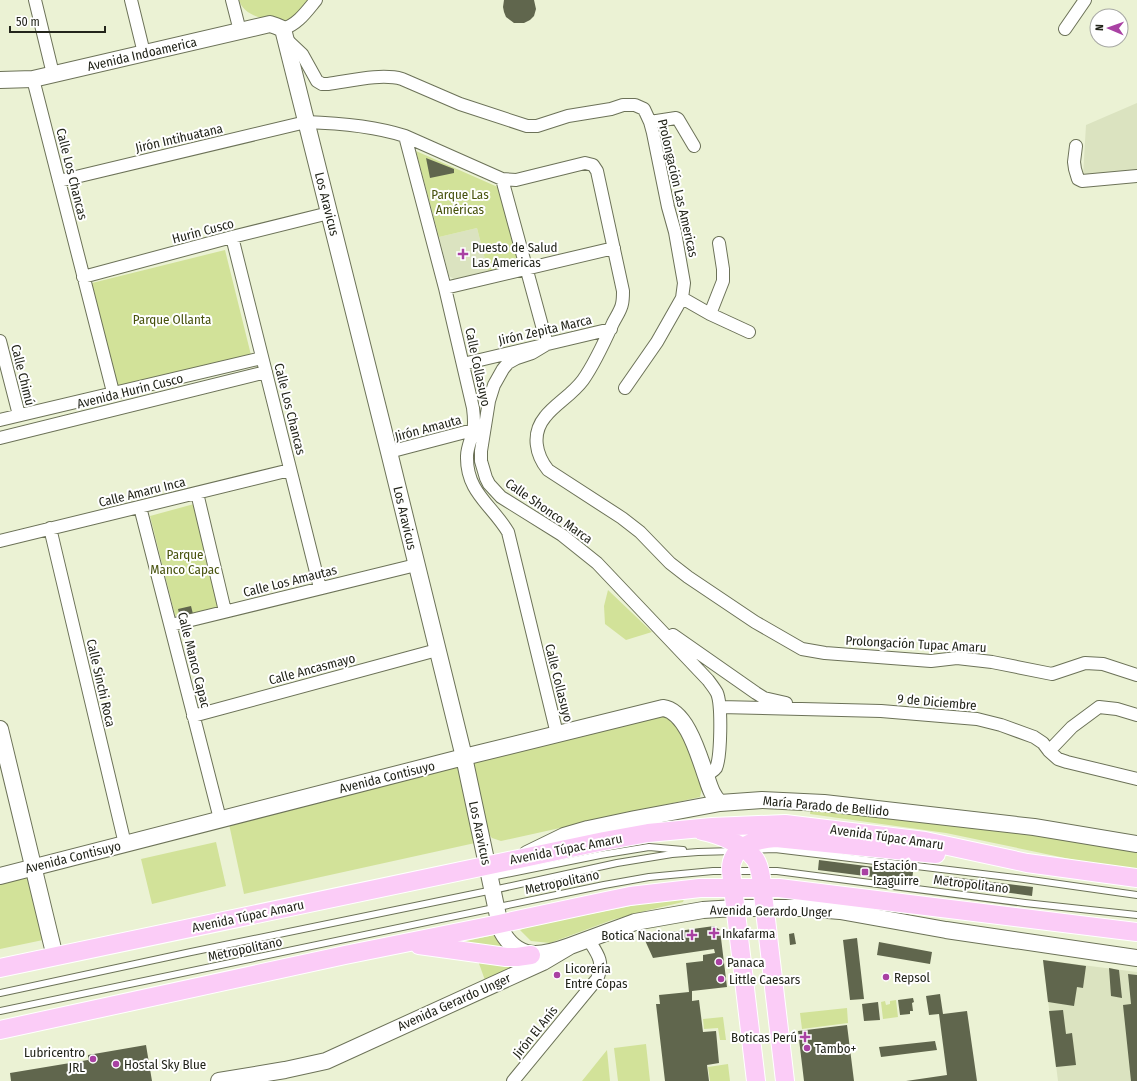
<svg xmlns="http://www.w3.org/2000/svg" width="1137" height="1081" viewBox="0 0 1137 1081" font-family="'Fira Sans Condensed',sans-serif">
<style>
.built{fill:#dbe3c0}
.green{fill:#d2e299}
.building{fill:#60664d}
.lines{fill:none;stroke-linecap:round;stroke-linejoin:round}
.lane-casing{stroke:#6c7258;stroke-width:8}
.street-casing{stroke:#6c7258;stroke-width:14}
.secondary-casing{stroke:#6c7258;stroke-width:18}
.primary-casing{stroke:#fff;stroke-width:20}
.lane{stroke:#fff;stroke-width:6}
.street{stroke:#fff;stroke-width:12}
.secondary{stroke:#fff;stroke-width:16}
.primary{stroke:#fbccf7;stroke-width:18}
.poi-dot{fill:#a941a3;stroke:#fff;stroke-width:1.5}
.labels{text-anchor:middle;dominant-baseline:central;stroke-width:4;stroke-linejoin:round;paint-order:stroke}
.street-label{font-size:13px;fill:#23251b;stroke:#fff}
.park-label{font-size:13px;fill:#47520c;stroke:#fff}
.poi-label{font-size:13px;fill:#23251b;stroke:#fff;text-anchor:start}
</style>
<rect width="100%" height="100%" fill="#ebf2d4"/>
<path class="built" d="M1137,103v70l-54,3 3,-51z
M477,228l11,43 -34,8 -5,-3 -10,-39z
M1043,960l94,12v109h-79z"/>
<path class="green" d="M239,0h69l-14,18 -6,5c-17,-3 -43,-4 -49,-23z
M416,151l84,37 21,74 -33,9 -11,-43 -38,9z
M225,250l26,105 -133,33 -26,-105z
M194,504l26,104 -44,11 -26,-103z
M608,590l44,42 -26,8 -21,-16 -1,-18z
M666,711l17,21 19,56 -2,9 -199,44 -9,-3 -5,-6 -17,-72z
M458,765l17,78 -231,51 -15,-70z
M811,807l326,41v25l-191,-40 -136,-19z
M216,842l10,44 -74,18 -11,-45z
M28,874l15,66 -43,9v-68z
M684,899l-1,3 -34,8 -37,10 -62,23 -19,-2 -11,-11 10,-4 111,-22z
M499,934l13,18 -60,-8z
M477,958l57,3 -48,22z
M896,1000l2,17 -15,2 -2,-17 4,-1 1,4 4,-1v-3z
M847,1008l1,15 -46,6 -2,-16z
M723,1017l3,23h-6l-2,-12 -14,1 -1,-10z
M646,1044l4,37h-32l-4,-33z
M607,1050l3,31h-28z
M728,1064l2,17h-20l-2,-14z"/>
<path class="building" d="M504,0h30l2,9 -2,7 -4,4 -6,3h-10l-8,-6 -2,-5 -1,-5z
M426,158l28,11v4l-24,5z
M191,606l2,8 -13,3 -2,-8z
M819,860l94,12 -1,10 -94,-12z
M945,876l88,11 -1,9 -88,-12z
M714,926l6,4 7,57 -35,4v10l7,-1 4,32 13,-1 3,32 -12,2 2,16h-44l-9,-77h4l-1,-9 30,-3 -3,-29 17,-2v-6l12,-2 -1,-4 -61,9 -10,-22z
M794,933l2,11 -6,1 -1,-11z
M857,938l7,61 -14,1 -7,-60z
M879,942l53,10 -2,12 -53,-9z
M1043,960l43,6 -3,22 -6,-1 -3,19 -26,-4z
M1109,968l10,2 3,28 -11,-2z
M1128,974l9,1v106h-6l-8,-76 8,-1z
M940,994l3,20 24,-3 10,70h-71l41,-6 -8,-61 -10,1 -3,-19z
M913,998l1,4 -2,1 1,8h-3v3l-10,1 -2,-15z
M878,1002l2,18 -16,1 -2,-17z
M1063,1010l3,24 6,-1 4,32 -20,2 -7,-56z
M847,1025l7,56h-50l-6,-50z
M935,1041l2,9 -56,7 -2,-10z
M146,1045l6,36h-141l-1,-8 78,-13v-5z"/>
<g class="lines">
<g class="lane-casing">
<path id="lane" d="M751,850l24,-1 249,30 113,16
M491,877l109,-22 49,-8 34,3
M0,993l191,-41 302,-62 124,-27 55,-9 26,-2 36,-1
M0,1011l604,-126 45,-8 64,-6h64l248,32 112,12"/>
</g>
<g class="street-casing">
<path id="street" d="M35,0l18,74
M131,0l13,53
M232,0l8,31
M283,29c15,-5 23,-17 33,-29
M1065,29l20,-29
M285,38l17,16 15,27 5,3h6c22,-3 53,-11 74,-5l58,25 67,22h10l31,-10 43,-7 12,-4h12l9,4 6,13 3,11 15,74 7,25 9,51 -2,15 -25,44 -32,46
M33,79l80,313
M650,122l26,-4 2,1 16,27
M405,136l40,152 28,120c1,8 2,16 0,24 -2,8 -6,16 -6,24 -1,36 25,49 41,76l49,202
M1076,146l-2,16 1,7 3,10 4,2 55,-5
M502,179l45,165 -15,9 -15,5 -9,5 -5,6 -9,16 -5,16 -8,50v10l5,17 3,6 12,13 61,38 35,28 111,117c3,4 7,9 9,13 5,12 4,64 -1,75 -3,4 -6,5 -10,6
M59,181l247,-59c32,1 68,4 99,14l97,43 14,1 69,-17 8,2 4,6 26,120c0,4 0,9 -1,13 -1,6 -6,13 -9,19 -9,20 -18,40 -30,57 -11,15 -28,24 -38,37 -14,17 -9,38 3,53l74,48 18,14 30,31 18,14 67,45 47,27 23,4 106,8 26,-3 35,4 60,12 33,-11 18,1 34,11
M232,237l88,351
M83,277l149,-40 97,-24
M445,288l169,-40
M682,298l28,16 39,18
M710,314l13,-33v-12l-4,-26
M0,341l19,74
M463,364l148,-35
M0,420l262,-62
M0,438l266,-66
M389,452l84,-22
M197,493l28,118
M140,507l80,312
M50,528l75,316
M0,541l290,-71
M171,625l245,-60
M673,635l83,58 8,5 22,5
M720,707l161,4 96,8 24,6 33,12 9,6 6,8 9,8 9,3 70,17
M193,716l244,-66
M1049,751l23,-24 27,-20 18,2 20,6
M513,1081l84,-102c8,-17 0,-26 -9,-40"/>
</g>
<g class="secondary-casing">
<path id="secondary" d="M0,80l33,-1 237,-55 6,2 7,3 106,423 75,305 37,173c17,32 41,26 69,16
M0,729l55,228
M527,854l37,-18 24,-7 47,-10 85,-16 42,-3 62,3 210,24 103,17
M0,876l464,-119 199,-49c23,3 35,45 42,65 4,11 6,22 15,30
M219,1081l66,-11 41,-9 217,-99 27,-16 65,-24 68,-12 32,-2h69l36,3 106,19 191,28"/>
</g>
<g class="primary-casing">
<path id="primary" d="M702,831c17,3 43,14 53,28 4,6 5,12 6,18l24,204
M419,945l87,12h11l14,-2
M0,968l604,-127 44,-8 64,-6 73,-3 140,17 102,22 110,15
M0,1030l345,-75 154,-31 88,-19 43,-9 70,-8h79l358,44
M756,1081l-25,-210c-1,-25 25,-32 45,-33l160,16"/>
</g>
<use href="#lane" class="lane"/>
<use href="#street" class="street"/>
<use href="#secondary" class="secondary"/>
<use href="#primary" class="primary"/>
</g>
<g class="poi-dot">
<path d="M461 248h4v4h4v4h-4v4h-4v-4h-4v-4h4z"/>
<rect x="861" y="868" width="8" height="8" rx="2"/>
<path d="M712 927h4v4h4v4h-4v4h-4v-4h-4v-4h4z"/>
<path d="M690 929h4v4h4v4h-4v4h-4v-4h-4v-4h4z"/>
<circle cx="719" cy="962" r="4"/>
<circle cx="557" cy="975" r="4"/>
<circle cx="886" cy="977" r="4"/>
<circle cx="721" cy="979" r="4"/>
<path d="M803 1031h4v4h4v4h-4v4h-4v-4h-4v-4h4z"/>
<circle cx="807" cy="1048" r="4"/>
<circle cx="93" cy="1059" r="4"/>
<circle cx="116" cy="1064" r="4"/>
</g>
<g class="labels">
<g class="street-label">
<text transform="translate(142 54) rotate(-13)">Avenida Indoamerica</text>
<text transform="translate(179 138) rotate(-13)">Jirón Intihuatana</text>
<text transform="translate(72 174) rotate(76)">Calle Los Chancas</text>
<text transform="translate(678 188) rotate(77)">Prolongación Las Americas</text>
<text transform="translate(327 204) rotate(76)">Los Aravicus</text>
<text transform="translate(203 231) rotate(-15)">Hurin Cusco</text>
<text transform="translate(545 330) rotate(-13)">Jirón Zepita Marca</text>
<text transform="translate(478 367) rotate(78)">Calle Collasuyo</text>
<text transform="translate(23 375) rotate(76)">Calle Chimú</text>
<text transform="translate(130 391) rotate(-14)">Avenida Hurin Cusco</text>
<text transform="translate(290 409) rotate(76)">Calle Los Chancas</text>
<text transform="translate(428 428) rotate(-15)">Jirón Amauta</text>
<text transform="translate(142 492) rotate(-14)">Calle Amaru Inca</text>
<text transform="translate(549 511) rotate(35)">Calle Shonco Marca</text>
<text transform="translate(405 518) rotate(77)">Los Aravicus</text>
<text transform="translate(290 581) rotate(-14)">Calle Los Amautas</text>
<text transform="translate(916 644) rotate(3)">Prolongación Tupac Amaru</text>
<text transform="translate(194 660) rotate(76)">Calle Manco Capac</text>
<text transform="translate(312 669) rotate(-15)">Calle Ancasmayo</text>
<text transform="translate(101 683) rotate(77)">Calle Sinchi Roca</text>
<text transform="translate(559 683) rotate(76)">Calle Collasuyo</text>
<text transform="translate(937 702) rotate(5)">9 de Diciembre</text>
<text transform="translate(387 777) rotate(-14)">Avenida Contisuyo</text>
<text transform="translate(826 806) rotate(5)">María Parado de Bellido</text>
<text transform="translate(480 833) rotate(78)">Los Aravicus</text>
<text transform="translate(887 837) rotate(8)">Avenida Túpac Amaru</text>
<text transform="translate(566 849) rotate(-11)">Avenida Túpac Amaru</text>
<text transform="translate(73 857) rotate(-14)">Avenida Contisuyo</text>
<text transform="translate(562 882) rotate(-12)">Metropolitano</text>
<text transform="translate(971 884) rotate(7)">Metropolitano</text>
<text transform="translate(771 911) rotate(1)">Avenida Gerardo Unger</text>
<text transform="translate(248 916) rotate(-12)">Avenida Túpac Amaru</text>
<text transform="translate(245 949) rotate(-12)">Metropolitano</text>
<text transform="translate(454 1002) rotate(-24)">Avenida Gerardo Unger</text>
<text transform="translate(535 1032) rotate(-51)">Jirón El Anís</text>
</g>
<g class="park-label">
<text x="460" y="194">Parque Las<tspan x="460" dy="15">Américas</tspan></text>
<text x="172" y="319">Parque Ollanta</text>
<text x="185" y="554">Parque<tspan x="185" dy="15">Manco Capac</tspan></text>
</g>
<g class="poi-label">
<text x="472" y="247">Puesto de Salud<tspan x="472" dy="15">Las Americas</tspan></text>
<text x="873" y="865">Estación<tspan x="873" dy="15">Izaguirre</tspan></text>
<text x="722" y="933">Inkafarma</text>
<text x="684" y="935" text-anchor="end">Botica Nacional</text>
<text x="727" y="962">Panaca</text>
<text x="565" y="968">Licorería<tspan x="565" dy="15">Entre Copas</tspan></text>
<text x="894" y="977">Repsol</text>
<text x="729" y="979">Little Caesars</text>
<text x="797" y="1037" text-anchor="end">Boticas Perú</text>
<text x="815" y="1048">Tambo+</text>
<text x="85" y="1052" text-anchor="end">Lubricentro<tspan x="85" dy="15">JRL</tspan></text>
<text x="124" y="1064">Hostal Sky Blue</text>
</g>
</g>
<g transform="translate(1109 28) rotate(272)"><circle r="19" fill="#ffffff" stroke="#a7a8a4"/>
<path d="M0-3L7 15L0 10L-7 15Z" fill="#a941a3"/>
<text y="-6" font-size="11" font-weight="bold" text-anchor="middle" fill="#23251b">N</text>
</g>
<path d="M10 26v6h95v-6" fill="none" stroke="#23251b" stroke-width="2"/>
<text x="16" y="26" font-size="12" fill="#23251b" stroke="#ffffff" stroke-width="3" paint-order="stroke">50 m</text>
</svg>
